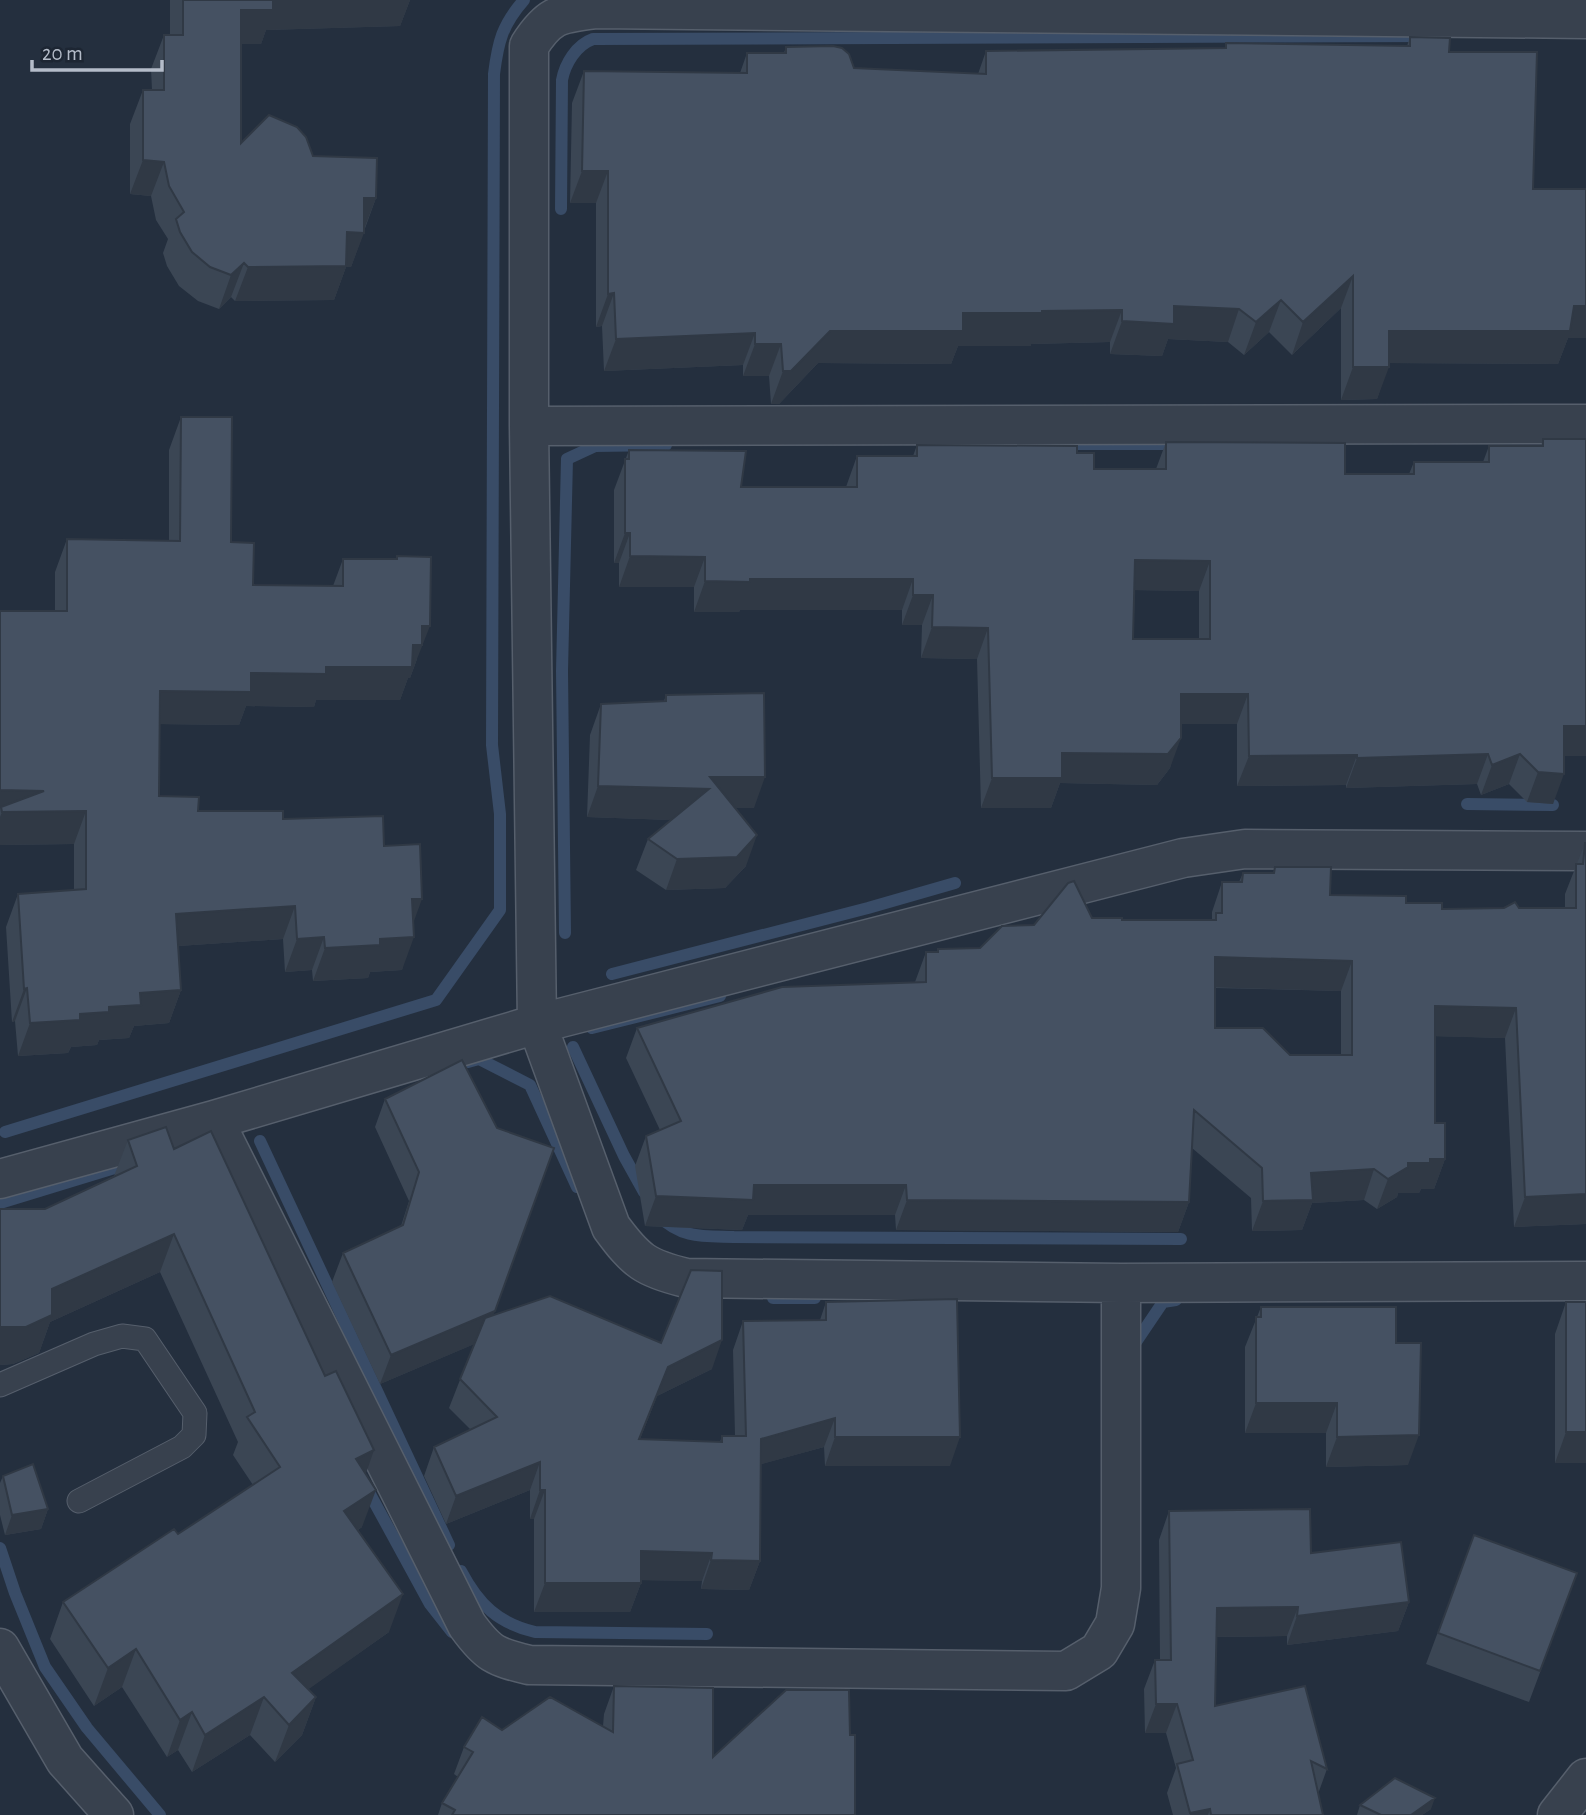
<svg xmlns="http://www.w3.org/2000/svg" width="1586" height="1815" viewBox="0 0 1586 1815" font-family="'Alegreya Sans',sans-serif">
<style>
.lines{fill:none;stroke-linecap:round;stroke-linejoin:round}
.stream{stroke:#394c67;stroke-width:12}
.service-casing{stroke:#565f6c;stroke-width:25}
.minor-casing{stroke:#565f6c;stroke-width:41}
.service{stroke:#38414e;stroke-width:23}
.minor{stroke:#38414e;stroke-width:38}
.wall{fill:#3b4654;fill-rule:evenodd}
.shaded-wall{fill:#303945}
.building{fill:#455162;stroke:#303945;stroke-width:2;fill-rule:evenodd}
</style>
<rect width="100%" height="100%" fill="#242f3e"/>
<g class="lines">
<path class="stream" d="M561,209l1,-129c3,-16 14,-35 31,-41l846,-3
M982,444h199
M1467,804l86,1
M565,933l-3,-262 5,-212 28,-13 71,-1
M612,974l256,-66 87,-25
M592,1028l128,-32
M573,1047l51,109 20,36
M468,1062l11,-3 51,26 47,102
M5,1132l431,-132 64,-90v-96l-8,-69 2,-671c4,-32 8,-49 30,-74
M260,1141l189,404
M0,1203l131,-40
M659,1216c23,23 45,20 75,21l447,2
M773,1298h42
M1136,1342l27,-40 13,-2
M365,1485l65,119 22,28
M0,1548l15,45 30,74 42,61 73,87
M461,1571c18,34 37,52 74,61l172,2"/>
<g class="service-casing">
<path id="service" d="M0,1385l94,-41 28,-8 23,3 50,74 -1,22 -12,12 -103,54"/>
</g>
<g class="minor-casing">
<path id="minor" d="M1586,19l-990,-10c-36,5 -46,4 -67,37v380l8,598 74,203c25,34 34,41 75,51l435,5 465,-2
M529,426l1057,-2
M214,1120l253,505c21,29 28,32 62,40l537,6 33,-20 16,-27 6,-36v-305
M0,1179l214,-59 323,-96 646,-166 62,-9 341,2
M0,1648l65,112 49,55
M1557,1815l29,-37"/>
</g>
<use href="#service" class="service"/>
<use href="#minor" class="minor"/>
</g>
<path class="wall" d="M170,0h240l-10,26 -134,4 -5,14h-20v99l72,13 63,42 -25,69h-5l-12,33 -99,1 -4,-4 -12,12 -21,-8 -19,-15 -12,-20 -4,-13 5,-14 -12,-19 -5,-24 -21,-2v-70l13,-34h9l-1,-21 13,-34h6z
M1410,37l39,15 84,137 53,149h-18l-10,26 -169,-1 -12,36 -36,1v-92l-49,47 -23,-23 -25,23 -16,-13 -60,-3 -6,17 -52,-2v-12l-79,2v2h-73l-7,18 -133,-1 -39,41h-8l-2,-28h-26v-11l-139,6 -2,-45 -6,1v-124h-26l2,-100 12,-32 156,2 7,-20h37l2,-6 68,21 124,6 8,-23 239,-3 1,-5 181,3z
M181,417l50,125 22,43 80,1 10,-27h53l1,-3 20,103 -7,19h-2l-8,22h-84l-2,7 -68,-1 -7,19 -79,-1 -1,72 39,15 85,8 101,27 29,76 -11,48 -32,2 -2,6 -55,3 -1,-11 -27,2 -2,-33 -105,7 3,44 -12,33 -35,3 -5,12 -30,2 -2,5 -26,2 -3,6 -50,3 -3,-35 -3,1 -6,-95 12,-33 56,-4v-46l-74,1v-234h55v-39l12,-33 102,2v-91z
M1543,439l43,317h-22l-11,48 -26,-2 -18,-18 -28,11 -4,-11 -131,4v-3l-109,1v-62h-56l-11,44 -13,17 -97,-2 -9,25h-70l-4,-149 -56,-1 1,-33h-20v-15h-162l-1,2h-45v-25h-75v-24h-5v-73l15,-40 112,37h105l11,-31h56l4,-11 160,8 17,16h62l10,-27 179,32h64l5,-12h69l6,-16h52zM1135,590l64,1v48h-66z
M666,695l88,113h-19l11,58 -21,22 -59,2 -30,-20 12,-31 24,-19 -85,-3 3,-82 11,-31 63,-3z
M1585,843l1,381 -72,3 -9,-189 -70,-2v87l10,36 -11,30h-13l-2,4h-21l-1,4 -20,12 -13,-9 -52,3 -10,27 -50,1 -1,-33 -59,-50 -3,54 -11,30 -282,-2 -1,-15h-147l-6,15 -97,-4 -10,-60 11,-30 14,-6 -34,-72 11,-30 278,-46 11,-30h11l1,-3 42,-1 54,-23 58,-7 30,2h90v-8l10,-30h17l4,-9h30l2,-6 55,28 76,8 36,6 123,-1v-14zM1215,988l126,3v64h-51l-75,-27z
M385,1099l108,216 219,54 -55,27 -17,43 80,3 2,-6h13l-2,-86 10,-29 77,-1 6,-18 124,164h-125l-1,-19 -63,17 -1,97 -11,29 -48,-1 1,-8 -61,-1v3l-11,29h-96v-93h-4v-29l-84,34 -22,-48 10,-29 37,-17 -22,-22 25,-64 -94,40 -48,-102 11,-29 58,-27 8,-25 -34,-74z
M128,1140l46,9 192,325 -4,53 -4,3 31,102 -81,57 8,8 -14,38 -27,27 -25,-27 -58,37 -14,-22 -11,7 -45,-70 -28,19 -44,-67 13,-37 115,-68 75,-49 -20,-30 5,-13 -78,-170 -110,50 -11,31 -26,11 -13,1v-156h45l69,-33z
M1566,1302l20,161h-31v-129z
M1261,1307l135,36 12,122 -82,2v-34h-81v-86z
M3,1476l45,33 -7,20 -36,6 -5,-20v-32z
M1169,1511l142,42 98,49 -11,29 -111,14v-9l-70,1 -2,69 112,63 -9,25 5,21h-150l-6,-22 9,-25 -10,-35h-21l-1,-44 11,-29h5l-1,-120z
M1474,1535l103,38 -48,129 -103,-38z
M614,1686l99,71 137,-22 5,80h-417l4,-12 16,-26 -4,-3 10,-27 38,-17 101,-4 1,-12z
M1360,1805l71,4 -9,6h-65z"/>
<path class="shaded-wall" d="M272,0h138l-10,26 -134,4 -5,14h-32l12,-34z
M143,160l21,2 -13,34 -21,-2z
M582,171h26l-12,32h-26z
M364,198h12l-13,34z
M347,232l17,1 -13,34h-5l-12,33 -99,1 13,-34z
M244,263l-13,34 -12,12 12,-34z
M1353,276l-12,32 -49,47 11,-33z
M614,293l-12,33 -6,1 12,-33z
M1281,300l-12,32 -25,23 12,-33z
M1174,306l65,3 -11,33 -60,-3 -6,17 -52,-2 12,-33z
M1574,306h12v32h-18l-10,26 -181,-1 12,-32z
M1122,310l-12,32 -79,2v2h-73l-7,18 -133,-1 -39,41h-8l12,-33 47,-40 133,-18z
M755,333l-12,32 -139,6 12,-32z
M755,344h26l-12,32h-26z
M1353,367h36l-12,32 -36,1z
M625,533h5l-11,30h-5z
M630,556l75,1 -11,30h-75z
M1135,560l75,1 -11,30 -75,-1z
M750,579h163l-11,31h-162l-1,2h-45l11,-31z
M913,595h20l-11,30h-20z
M422,626h8l-13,33 -7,19h-2l-8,22h-84l-2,7 -68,-1 -7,19 -91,-1 12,-33 91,-18 75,-6 87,-22z
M932,627l56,1 -11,31 -56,-1z
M1181,694h67l-11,30h-67z
M1564,726h22v30h-33z
M1181,738l-11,30 -13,17 -97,-2 -9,25h-70l11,-30 70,-25z
M1488,754l-11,30 -131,4 11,-30z
M1520,754l-11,30 -28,11 11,-30z
M1357,755l-11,30 -109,1 12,-30z
M1538,772l26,2 -11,30 -26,-2z
M710,777h55l-11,31h-52l-5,13 -110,-4 11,-31z
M0,790l44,1 42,20 -12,33 -74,1v-28l2,-5 -1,-5 -1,2z
M757,835l-11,31 -21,22 -59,2 11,-31z
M412,899h10l-12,33z
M295,906l-12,33 -119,8 12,-33z
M324,937l-12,33 -27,2 12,-33z
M414,937l-12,33 -32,2 -2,6 -55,3 12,-33 55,-9z
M1215,957l137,4 -11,30 -137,-4z
M27,988l-12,33 -3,1 12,-33z
M181,990l-12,33 -35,3 -5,12 -30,2 -2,5 -26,2 -3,6 -50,3 12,-33 79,-16 31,-14z
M1435,1006l81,2 -11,30 -81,-2z
M1430,1159h15l-11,30h-13l-2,4h-21l-1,4 -20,12 11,-30 20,-16z
M1374,1169l-10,31 -52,3 -10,27 -50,1 11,-30 48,-28z
M754,1185h152l-11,30h-147l-6,15 -97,-4 11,-30z
M1586,1194v30l-72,3 11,-30z
M907,1200l282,2 -11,30 -282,-2z
M174,1234l-14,38 -110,50 -11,31 -26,11 -13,1v-38l52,-38z
M495,1311l-11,29 -104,44 11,-29z
M722,1340l-10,29 -55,27 -28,72 39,-101z
M1256,1403h81l-11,30h-81z
M835,1418l-11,29 -73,20 10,-28z
M1566,1432h20v31h-31z
M1419,1435l-11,30 -82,2 11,-30z
M835,1437h125l-10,29h-125z
M374,1450l-13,38 -5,-29z
M540,1462l-10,28 -84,34 10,-28z
M376,1490l-14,37 -32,22 14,-38z
M540,1490h5l-11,29h-4z
M48,1509l-7,20 -36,6 7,-20z
M641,1551l71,2 -10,28 -72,-1z
M711,1560l49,1 -11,29 -48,-1z
M545,1583h96l-11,29h-96z
M403,1594l-14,38 -111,79 14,-38z
M1409,1602l-11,29 -111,14 10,-29z
M1298,1607l-11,29 -80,1 10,-29z
M136,1649l-14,38 -28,19 14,-38z
M264,1697l-14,38 -58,37 13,-37z
M316,1697l-14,38 -27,27 14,-37z
M1156,1704h21l-11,29h-21z
M192,1712l-14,38 -11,7 13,-37z
M1435,1798l-4,11 -9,6h-11z
M1210,1809l-2,6h-18v-2z"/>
<path class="building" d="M183,0h90v10h-32v133l28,-28 28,12 9,10 7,19 64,2 -1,40h-12v35l-17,-1 -1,34 -98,1 -4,-4 -13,12 -21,-8 -18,-15 -12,-20 -4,-13 8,-7 -15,-26 -5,-24 -21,-2v-70h21v-55h19z
M1410,37l40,1 -1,14h88l-4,137h53v117h-12l-4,25h-181v36h-36v-91l-50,46 -22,-22 -25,22 -17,-13 -65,-3v18l-52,-3v-11l-80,1v2h-79v18h-133l-39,40h-8l-2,-27h-26v-11l-139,6 -2,-46 -6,1v-123h-26l2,-100 163,2v-20h39v-6l47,-1 9,2 7,6 5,14 132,6v-23l240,-3v-5l184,3z
M181,417h51l-1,125 23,1 -1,42 90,1v-27h54v-3l34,1 -1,69h-8v19h-9l-1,22h-86v7l-75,-1v19l-91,-1 -1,105 40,1 -1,14h85v8l100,-3 1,30 36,-2 2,55h-10l2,38 -34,2v6l-55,3 -1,-11 -27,2 -2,-33 -119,8 5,76 -41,3 1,12 -32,2v5l-29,2v6l-50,3 -3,-35 -3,1 -6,-95 68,-5v-78l-84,1 -1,-5 43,-16 -44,-1v-179h67v-72l113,2z
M1543,439h43v287h-22v48l-26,-2 -18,-18 -28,11 -4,-11 -131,4v-3l-108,1 -1,-62h-67v44l-13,16 -106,-1v25h-70l-4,-150 -56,-1 1,-32h-20v-16h-163v3l-45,-1v-24l-75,-1v-23h-5v-74h4v-9l117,1 -5,36h116v-31h60v-11l160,1v7h17v16h72v-27l179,1v31h69v-12h75v-16h54zM1135,560l75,1v78h-77z
M764,693l1,84h-55l47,58 -20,22 -60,2 -29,-20 61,-50 -111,-3 3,-82 65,-3v-6z
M1585,843h1v351l-61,3 -9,-189 -81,-2v117h10v36h-15v4h-22v4l-20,12 -14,-10 -63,4 2,27 -50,1 -1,-33 -68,-58 -5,92 -282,-2 -1,-15h-152l-1,15 -97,-4 -10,-60 35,-15 -44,-93 145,-41 144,-5v-30h12v-3l42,-1 22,-22 32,-1 34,-42 6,-2 18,37h30v2h94v-7h6v-31h20l1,-9h31l1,-6h56l-1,28 76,1v7h36v6l62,-1 11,-6 4,6h57v-44h7zM1215,957l137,4v94h-62l-27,-27h-48z
M462,1060l35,68 57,20 -59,163 -104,44 -48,-102 60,-28 16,-53 -34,-73z
M166,1127l8,22 37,-18 114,245 11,-5 38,79 -18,9 20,31 -32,21 59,83 -111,79 24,24 -27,28 -25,-28 -59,38 -13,-23 -12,8 -44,-71 -28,19 -45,-66 111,-73 4,5 102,-67 -33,-50 8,-5 -81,-178 -122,55v26l-26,12h-26v-118h45l92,-43 -9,-26z
M691,1270l31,1v69l-54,27 -29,72 83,3v-6h24l-3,-115 83,-1v-18l131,-3 3,138h-125v-19l-74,21 -1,122 -49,-1 1,-7 -71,-2v32h-96v-93h-5v-28l-84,34 -22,-49 63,-30 -37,-38 25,-61 65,-22 111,47z
M1566,1302h20v130h-20z
M1261,1307h135v36h25l-2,92 -82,2v-34h-81v-86h5z
M33,1464l15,45 -36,6 -9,-39z
M1310,1509l1,44 90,-11 8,60 -112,14 1,-9 -81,1 -2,98 90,-20 22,83 -16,-8 12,54h-112l-1,-6 -20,4 -13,-49 16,-4 -16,-56h-21l-1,-44h16l-2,-149z
M1474,1535l103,38 -37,98 -102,-38z
M614,1686l99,2v69l73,-67h63l1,45h5v80h-403l3,-5 -13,-7 31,-51 -9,-5 18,-30 20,13 48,-33 63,35z
M1395,1778l40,20 -24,17h-30l-21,-10z"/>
<path d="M32 60v10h130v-10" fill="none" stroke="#b4bcc9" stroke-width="3.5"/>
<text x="42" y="60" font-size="21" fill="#b4bcc9" stroke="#1d2633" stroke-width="5" paint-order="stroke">20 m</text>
</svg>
